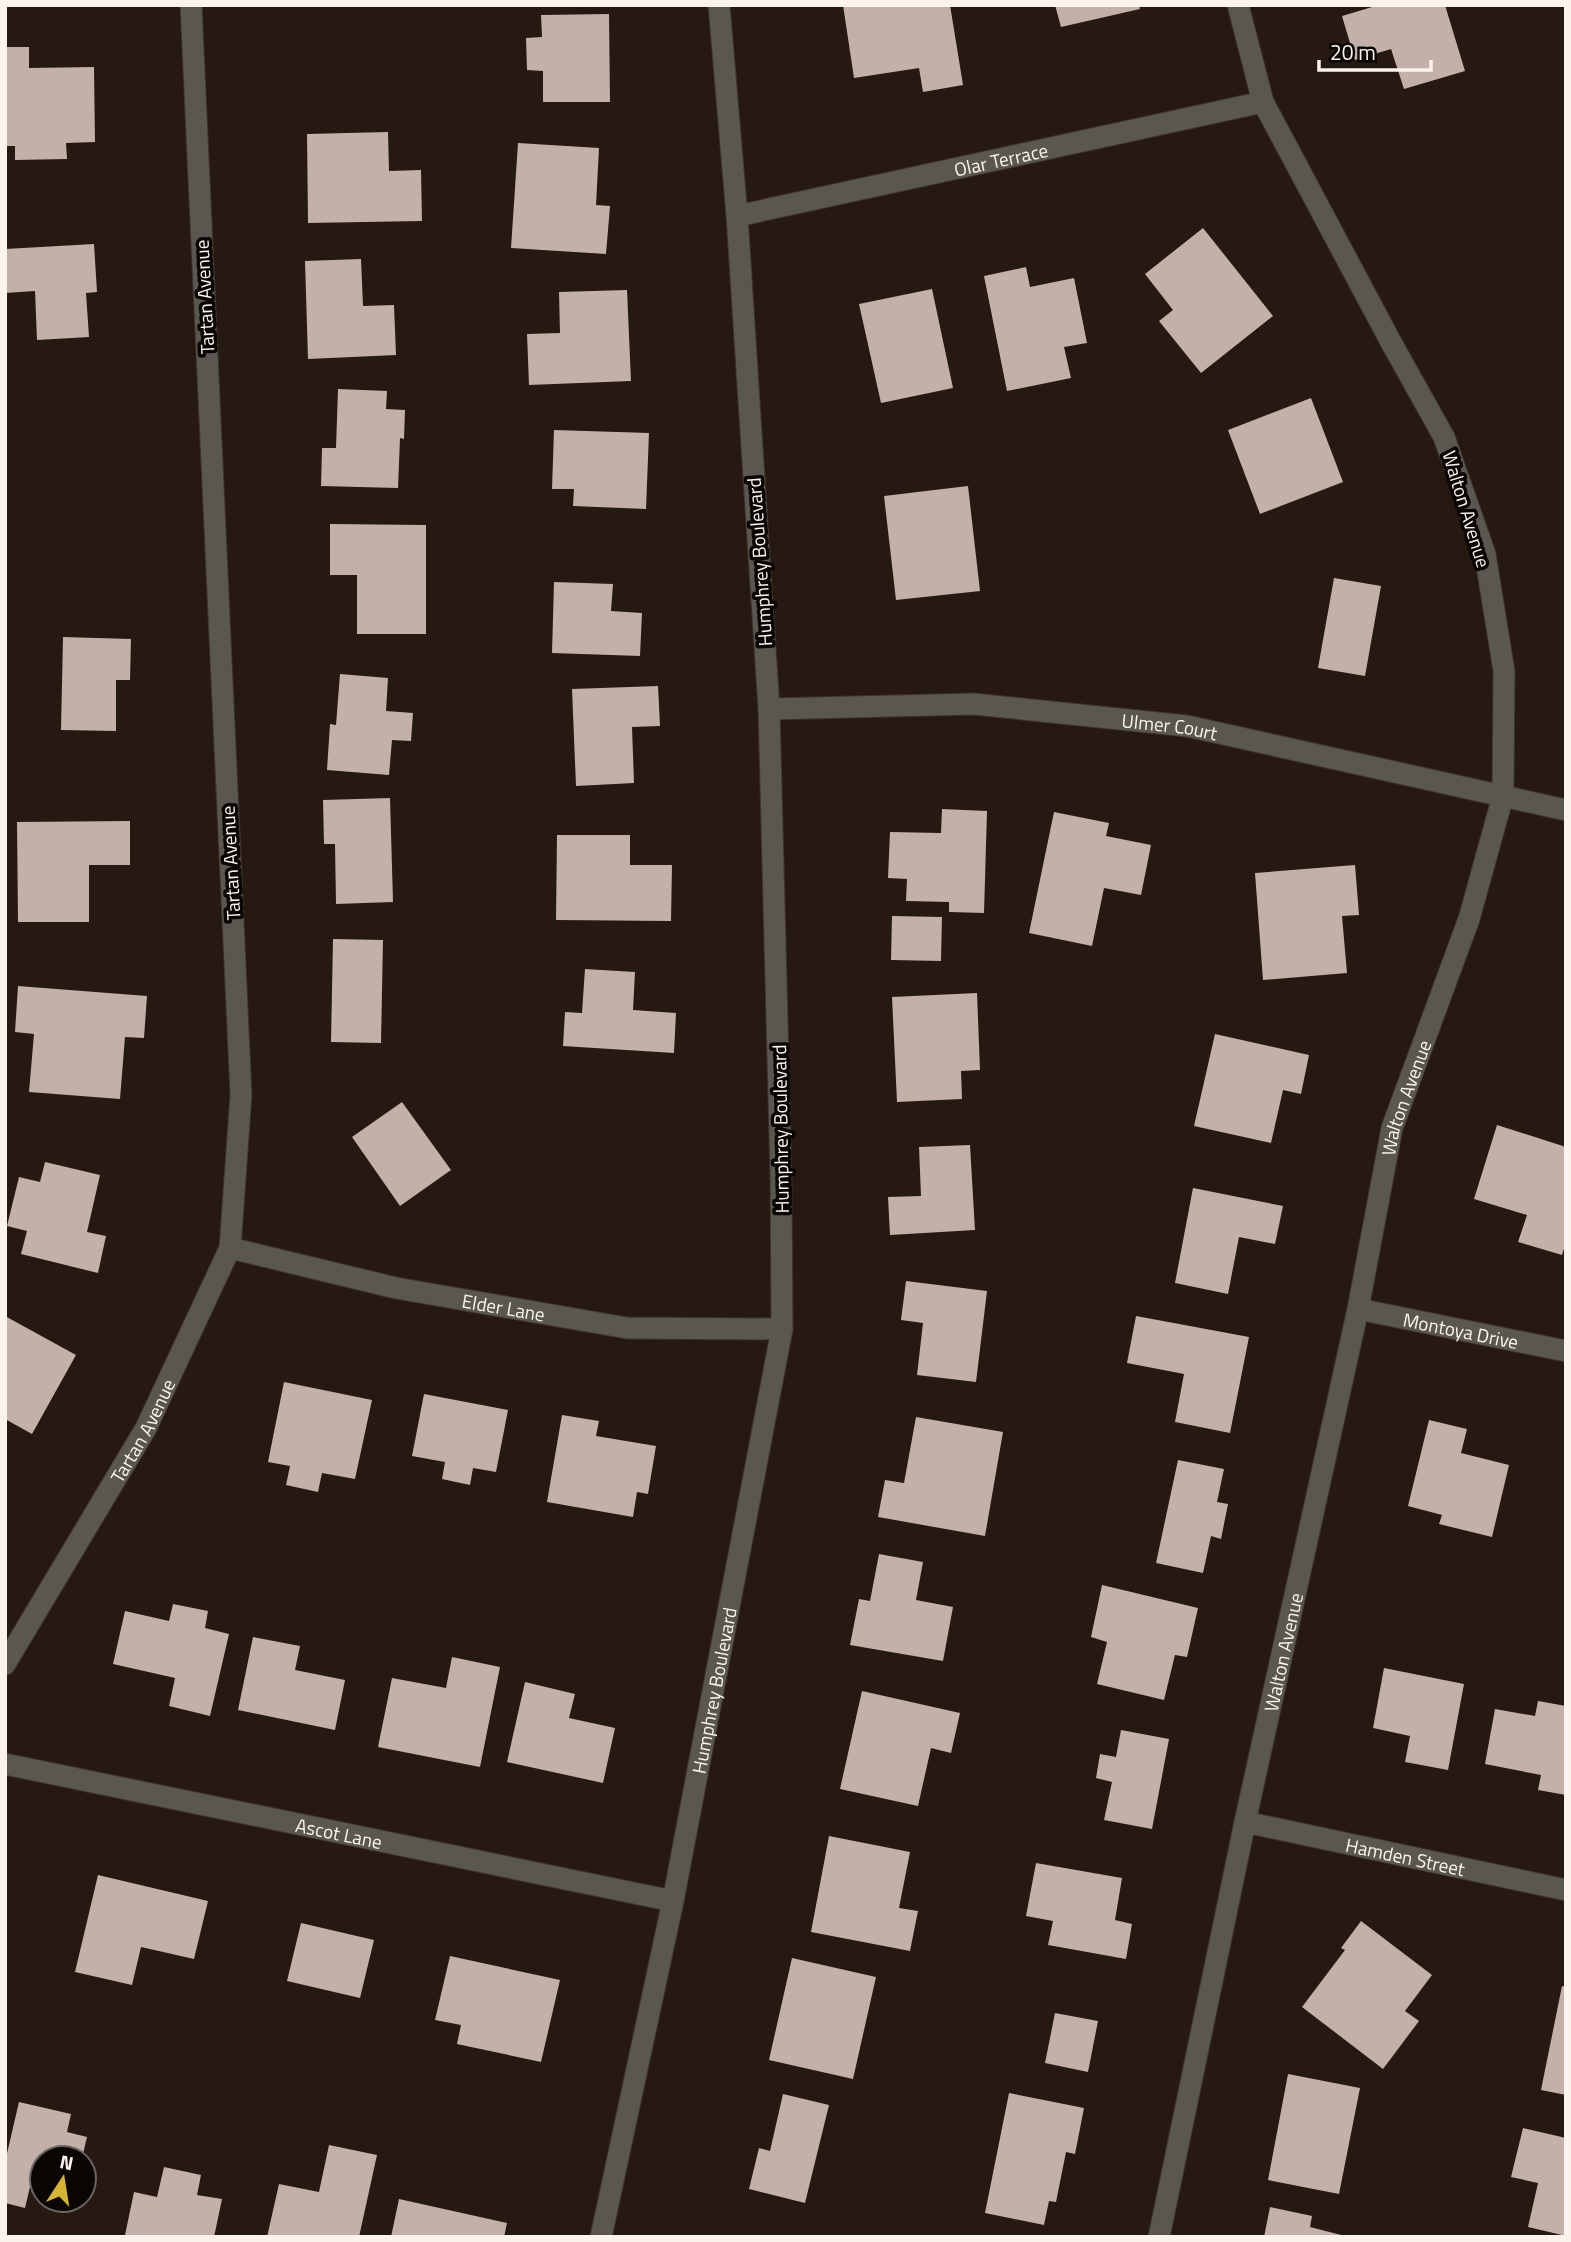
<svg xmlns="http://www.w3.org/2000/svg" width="1571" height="2242" viewBox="0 0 1571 2242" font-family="'Titillium Web',sans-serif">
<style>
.building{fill:#c3b0a9}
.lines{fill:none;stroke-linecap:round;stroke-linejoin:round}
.minor-casing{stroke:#3f332c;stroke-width:23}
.minor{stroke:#5a5650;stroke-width:21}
.labels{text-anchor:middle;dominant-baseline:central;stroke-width:7;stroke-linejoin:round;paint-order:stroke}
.street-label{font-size:19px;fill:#fcf3ee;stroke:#0a0604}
</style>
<rect width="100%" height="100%" fill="#251912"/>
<path class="building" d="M843,5h107l13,80 -40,7 -4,-24 -65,10z
M1055,5h84l1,4 -79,18z
M1379,5h66l20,66 -61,18 -13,-40 -36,11 -13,-44z
M609,14l1,88h-67v-31l-16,-1 -1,-32 16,-1 -1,-22z
M5,47h24v21l65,-1 1,75 -29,1 1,16 -52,1v-14h-10z
M388,132l1,39 32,-1 1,51 -114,2 -1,-89z
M518,143l81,5 -3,57 14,1 -4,48 -95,-6z
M1203,228l70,88 -72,57 -42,-52 14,-11 -28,-36z
M94,244l3,48 -11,1 3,44 -52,3 -2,-49 -30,2v-44z
M361,259l2,47 31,-1 2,50 -88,4 -3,-98z
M1026,267l4,20 44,-9 13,65 -23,4 7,31 -64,13 -23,-115z
M932,289l21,99 -72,15 -22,-99z
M627,290l4,91 -102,4 -2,-51 33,-1 -1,-41z
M338,389l49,2 -1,18 19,1 -1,29 -4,-1 -2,50 -77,-2 1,-38h14z
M1311,398l32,84 -83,32 -32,-84z
M554,430l95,3 -3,76 -73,-3 1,-17h-22z
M968,486l12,105 -84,9 -12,-104z
M330,524l96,1v109h-69v-59h-27z
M1334,578l47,8 -16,90 -47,-8z
M554,582l59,2 -2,27 31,2 -2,43 -88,-3z
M63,637l68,2 -1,41h-14v51l-55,-1z
M340,674l48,4 -2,33 27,2 -2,28 -19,-1 -3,35 -62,-5 3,-46 6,1z
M658,686l2,40 -28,1 2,56 -58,3 -4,-97z
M390,798l3,104 -57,2 -1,-60h-11l-1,-44z
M942,809l45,2 -3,102 -35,-1v-10l-43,-1 1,-22 -19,-1 2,-46 51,1z
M1054,812l55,11 -3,13 45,9 -10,50 -37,-7 -12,58 -63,-13z
M130,821v44h-41v57h-71l-1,-100z
M557,835h73v30h42l-1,56 -115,-1z
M1355,865l4,50 -17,1 5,57 -84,7 -8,-107z
M892,916l50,1 -1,44 -50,-1z
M333,939l50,1 -2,103 -50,-1z
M585,969l50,3 -2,38 43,3 -2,40 -111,-7 2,-34 17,1z
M18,986l129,10 -3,42 -19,-1 -5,62 -91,-7 5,-58 -19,-2z
M977,993l3,77 -19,1 1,28 -65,3 -5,-105z
M1215,1034l94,21 -8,39 -18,-4 -12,53 -77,-17z
M402,1102l49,68 -51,36 -48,-69z
M1497,1125l69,22v95l-4,13 -44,-13 9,-27 -53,-16z
M970,1145l5,85 -85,5 -2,-38 33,-1 -2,-49z
M45,1162l55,13 -13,57 19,4 -8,37 -77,-19 6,-23 -20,-5 12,-49 21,5z
M1193,1188l90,18 -8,38 -36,-7 -11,57 -53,-11z
M906,1281l81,10 -11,91 -59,-7 6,-52 -22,-3z
M5,1316l71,39 -44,79 -27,-15z
M1136,1316l113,21 -19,96 -55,-11 9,-48 -57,-11z
M284,1382l88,18 -17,79 -33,-6 -4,19 -32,-7 4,-19 -22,-4z
M424,1394l84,16 -12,62 -23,-4 -3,17 -28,-6 3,-17 -33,-6z
M562,1415l37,6 -3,15 60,10 -8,48 -11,-2 -4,25 -86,-15z
M916,1417l87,15 -18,104 -107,-19 7,-37 19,3z
M1429,1420l38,9 -6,24 48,12 -17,72 -53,-13 3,-9 -34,-9z
M1178,1460l46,9 -7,33 11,2 -7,35 -10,-3 -8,37 -47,-10z
M879,1554l44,8 -7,38 37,7 -10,54 -93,-16 9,-46 11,2z
M1102,1585l96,23 -11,49 -12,-2 -11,45 -67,-16 10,-42 -16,-5z
M173,1604l35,7 -3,17 24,6 -19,82 -41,-10 6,-28 -62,-14 12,-53 44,10z
M253,1637l47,9 -5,24 50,10 -10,50 -97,-20z
M452,1657l48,10 -20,100 -102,-20 14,-69 54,10z
M1384,1668l80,16 -16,86 -43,-8 5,-26 -37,-8z
M525,1682l50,12 -6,24 46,10 -12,55 -96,-21z
M862,1691l98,22 -9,40 -20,-5 -13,58 -78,-17z
M1538,1701l28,5v89l-28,-5 3,-15 -56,-11 10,-55 40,7z
M1121,1730l48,9 -17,90 -48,-9 8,-38 -16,-4 4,-24 16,3z
M829,1836l81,16 -11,56 19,3 -8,40 -99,-19z
M1036,1863l86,15 -7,42 17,4 -6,35 -78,-14 5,-24 -27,-5z
M98,1875l110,26 -14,58 -53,-12 -9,38 -57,-13z
M1361,1921l71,54 -27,36 14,10 -36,48 -81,-62 43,-57 -4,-2z
M301,1923l73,17 -14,58 -73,-17z
M450,1956l110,24 -19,82 -84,-18 4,-19 -26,-5z
M792,1958l84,19 -23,102 -84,-19z
M1562,1986l4,1v108l-25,-5z
M1055,2013l43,8 -10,51 -43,-9z
M1288,2074l72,14 -21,106 -71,-14z
M1009,2093l75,15 -9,46 -9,-2 -10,50 -7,-1 -5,24 -59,-12z
M783,2094l46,11 -24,98 -56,-14 10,-41 11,3z
M19,2102l52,12 -4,18 20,5 -5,21h-40v31l-12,-2 -5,21 -20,-5v-41z
M1523,2128l43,10v98l-38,-9 10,-44 -27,-6z
M329,2145l48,10 -18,82h-92l12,-53 40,8z
M164,2167l37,8 -4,20 25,4 -8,38h-80l-9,-2 9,-43 23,5z
M399,2199l108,24 -3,14h-113z
M1270,2207l42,9 -2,11 39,10h-85z"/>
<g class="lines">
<g class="minor-casing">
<g id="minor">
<path id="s1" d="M737,216l526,-114"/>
<path id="s2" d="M769,709l205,-5 213,22 379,84"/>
<path id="s3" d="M230,1248l166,40 231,40 155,1"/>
<path id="s4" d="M1358,1309l208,42"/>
<path id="s5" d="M5,1664l141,-236 84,-180 11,-153 -50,-1090"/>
<path id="s6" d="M5,1764l668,137"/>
<path id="s7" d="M1245,1822l321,68"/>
<path id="s8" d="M601,2237l72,-336 109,-572 -1,-153 -12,-467 -32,-493 -18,-211"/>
<path id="s9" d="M1159,2237l86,-415 113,-513 34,-181 77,-209 34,-123 1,-125 -19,-117 -41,-117 -52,-93 -129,-242 -25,-97"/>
</g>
</g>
<use href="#minor" class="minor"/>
</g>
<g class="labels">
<g class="street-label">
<text stroke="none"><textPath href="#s1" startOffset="270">Olar Terrace</textPath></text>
<text transform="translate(204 297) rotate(-93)">Tartan Avenue</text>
<text transform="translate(1467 509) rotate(73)">Walton Avenue</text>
<text transform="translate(759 562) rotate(-94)">Humphrey Boulevard</text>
<text stroke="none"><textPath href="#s2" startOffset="402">Ulmer Court</textPath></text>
<text transform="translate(230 863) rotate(-93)">Tartan Avenue</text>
<text stroke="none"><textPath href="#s9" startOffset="1166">Walton Avenue</textPath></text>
<text transform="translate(780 1129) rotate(-91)">Humphrey Boulevard</text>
<text stroke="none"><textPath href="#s3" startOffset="280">Elder Lane</textPath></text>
<text stroke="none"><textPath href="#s4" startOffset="105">Montoya Drive</textPath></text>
<text stroke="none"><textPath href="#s5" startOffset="271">Tartan Avenue</textPath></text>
<text stroke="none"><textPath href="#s9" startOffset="598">Walton Avenue</textPath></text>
<text stroke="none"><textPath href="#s8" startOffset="558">Humphrey Boulevard</textPath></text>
<text stroke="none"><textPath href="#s6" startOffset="341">Ascot Lane</textPath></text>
<text stroke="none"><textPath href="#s7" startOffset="164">Hamden Street</textPath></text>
</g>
</g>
<rect width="1571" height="2242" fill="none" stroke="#fcf3ee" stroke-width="14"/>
<g transform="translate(63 2179) rotate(12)"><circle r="33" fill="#0a0604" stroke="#6b6562" stroke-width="2"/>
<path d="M0-5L12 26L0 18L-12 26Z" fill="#d6b534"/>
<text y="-10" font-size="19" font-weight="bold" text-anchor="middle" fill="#fcf3ee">N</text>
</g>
<path d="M1319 60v10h112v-10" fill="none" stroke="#fcf3ee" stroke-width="3.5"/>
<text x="1330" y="60" font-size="21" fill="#fcf3ee" stroke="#0a0604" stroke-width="5" paint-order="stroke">20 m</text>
</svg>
